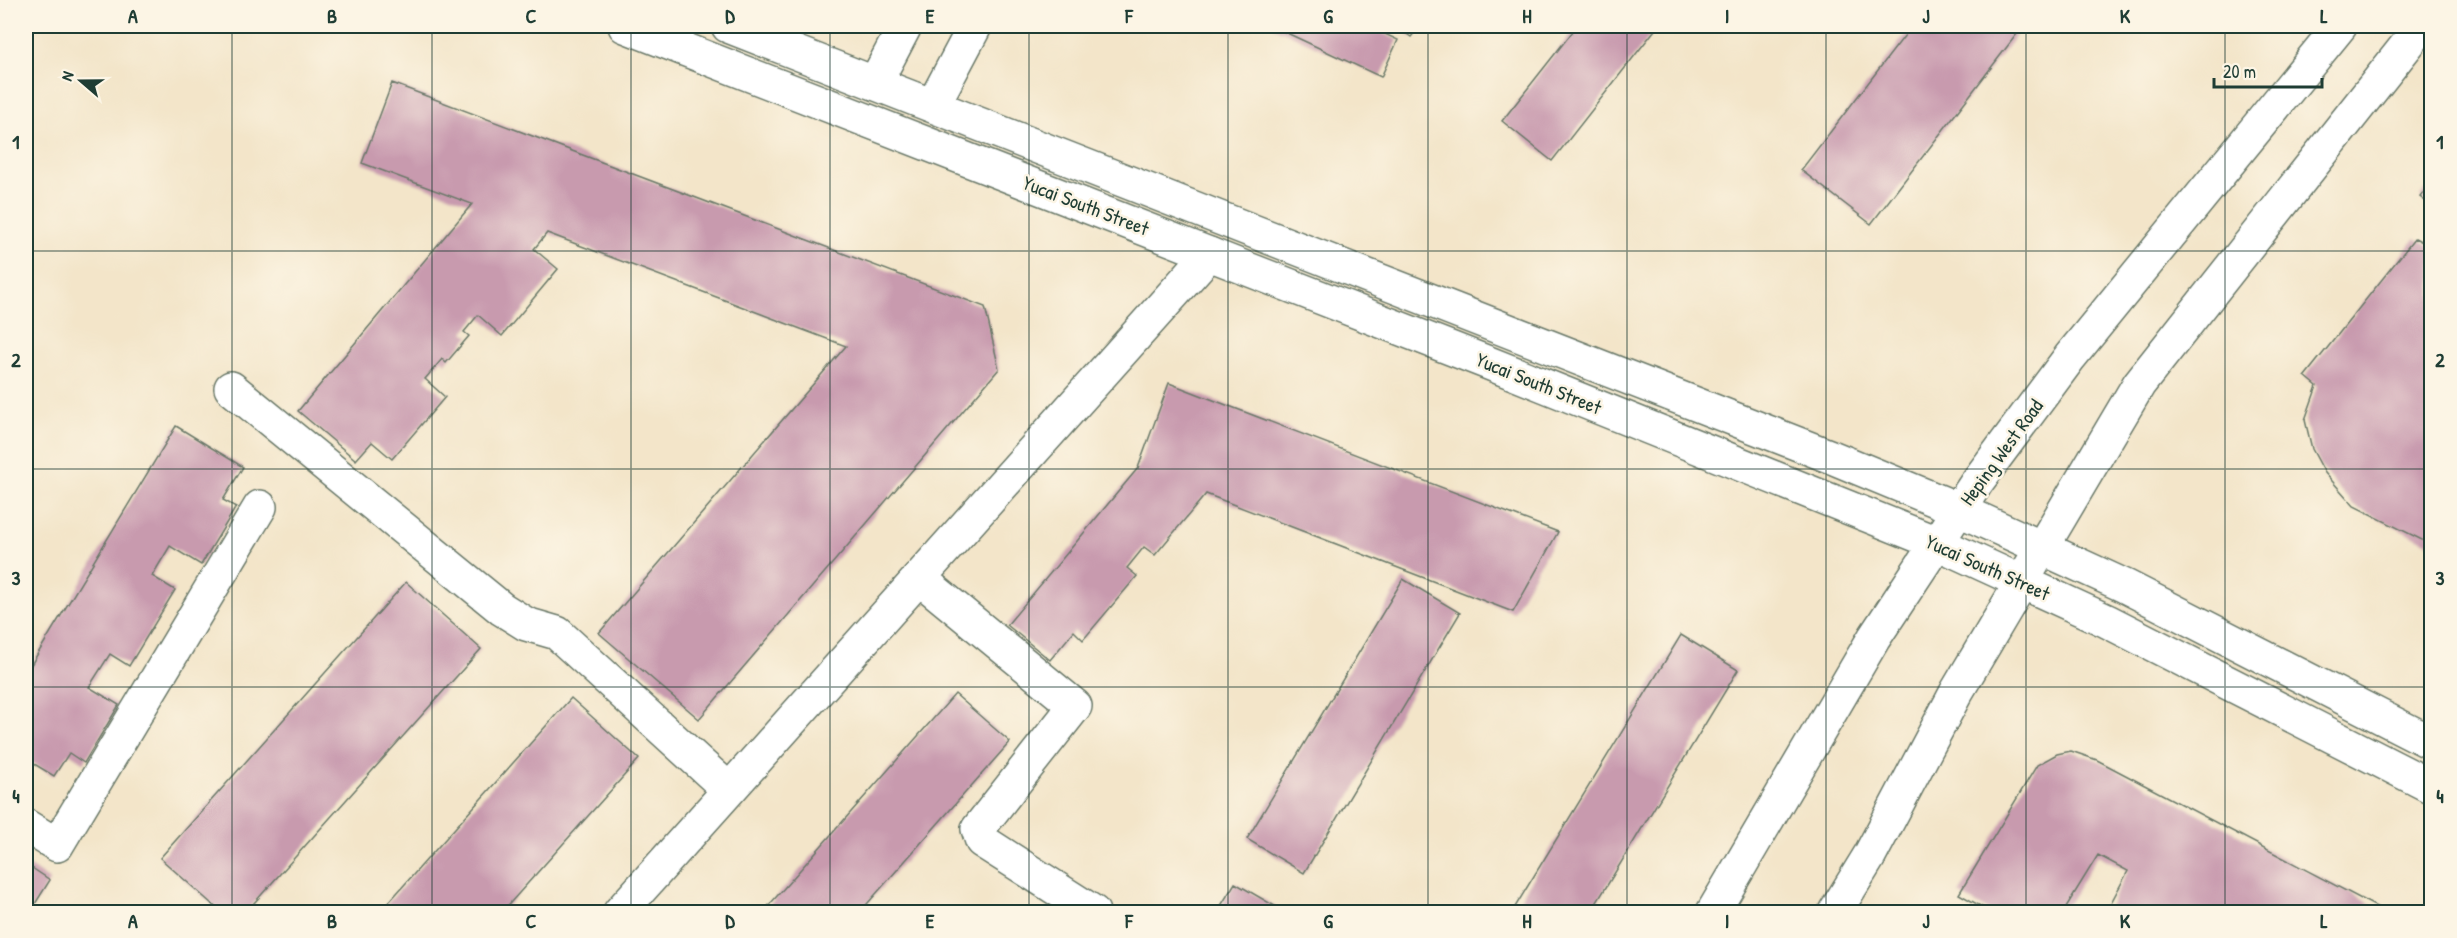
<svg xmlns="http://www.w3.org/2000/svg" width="2457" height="938" viewBox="0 0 2457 938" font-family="'Patrick Hand',sans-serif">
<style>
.building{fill:#c89aae}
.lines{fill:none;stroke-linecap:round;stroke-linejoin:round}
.minor-casing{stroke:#697868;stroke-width:36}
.major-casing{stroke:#697868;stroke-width:36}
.minor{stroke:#fff;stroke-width:33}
.major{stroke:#fff;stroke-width:33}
.grid{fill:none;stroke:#1f3d34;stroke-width:1.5;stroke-opacity:0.55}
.labels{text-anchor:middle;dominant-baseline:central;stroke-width:5;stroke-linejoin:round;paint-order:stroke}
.street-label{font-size:20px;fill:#1f3d34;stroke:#fcf5e5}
.neatline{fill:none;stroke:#1f3d34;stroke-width:2}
.grid-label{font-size:20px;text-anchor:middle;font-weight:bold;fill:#1f3d34}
</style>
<rect width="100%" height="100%" fill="#fcf5e5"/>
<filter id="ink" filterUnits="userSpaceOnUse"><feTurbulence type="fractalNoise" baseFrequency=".0167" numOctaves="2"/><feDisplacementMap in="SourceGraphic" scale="12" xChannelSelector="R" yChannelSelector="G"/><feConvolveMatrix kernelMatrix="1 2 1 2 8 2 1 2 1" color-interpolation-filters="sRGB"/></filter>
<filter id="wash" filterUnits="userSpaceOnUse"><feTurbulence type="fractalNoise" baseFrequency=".008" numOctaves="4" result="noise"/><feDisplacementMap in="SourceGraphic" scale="24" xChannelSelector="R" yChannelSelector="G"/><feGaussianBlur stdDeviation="1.35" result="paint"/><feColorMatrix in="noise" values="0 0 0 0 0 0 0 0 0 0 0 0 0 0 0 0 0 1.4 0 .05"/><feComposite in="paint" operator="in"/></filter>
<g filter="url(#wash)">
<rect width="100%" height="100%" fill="#f3e5c9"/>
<g id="blocks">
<path class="building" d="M1272,26h96l30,14 -17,37z
M1396,26h24l-9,11z
M1577,26h81l-106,135 -50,-40z
M1912,26h111l-152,198 -70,-54z
M392,83l593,224 14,62 -300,350 -100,-86 247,-287 -299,-113 -13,16 24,20 -56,67 -24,-21 -14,17 5,4 -23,27 -4,-4 -17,20 20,18 -53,62 -20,-17 -16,18 -58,-49 174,-207 -110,-41z
M2432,182v24l-12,-9z
M2415,238l17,9v298l-78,-39 -29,-33 -13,-24 -7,-29 12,-34 -12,-10z
M1169,383l389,149 -45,80 -307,-118 -51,61 -11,-8 -17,21 10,8 -54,64 -9,-9 -24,29 -43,-35 131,-157z
M176,426l67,41 -20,33 13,7 -35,58 -31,-19 -18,30 23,14 -46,76 -19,-12 -21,33 30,18 -35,58 -15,-10 -15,23 -28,-17v-86z
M1403,579l57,34 -156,260 -57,-34z
M406,582l75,67 -235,263h-25l-61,-54z
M1681,635l57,35 -147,242h-79z
M955,694l55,48 -150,170h-97z
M571,698l68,61 -137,153h-122z
M2071,751l26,9 289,152h-280l22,-41 -30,-16 -35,57h-72l-32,-18 78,-129 20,-11z
M26,864l24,16 -20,32h-4z
M1235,883l50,29h-68z"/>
</g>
</g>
<g filter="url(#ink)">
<use href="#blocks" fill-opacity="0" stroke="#697868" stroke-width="1.5"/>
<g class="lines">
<g class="minor-casing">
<path id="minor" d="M875,83l30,-57
M933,105l42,-79
M231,388l271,221 24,15 31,9 172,157
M919,578l156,128 -97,123 4,12 111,71
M26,826l31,19 203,-338
M620,912l589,-658"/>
</g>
<g class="major-casing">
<path id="major" d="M625,26l861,336 453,182 168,77 325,166
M728,26l1106,432 121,50 170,78 307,157
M1713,912l161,-274 103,-156 93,-125 270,-331
M1835,912l35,-57 87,-164 182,-307 283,-358"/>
</g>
<use href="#minor" class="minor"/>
<use href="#major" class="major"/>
</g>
</g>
<path class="grid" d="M232,26v886M432,26v886M631,26v886M830,26v886M1029,26v886M1228,26v886M1428,26v886M1627,26v886M1826,26v886M2026,26v886M2225,26v886M26,251h2406M26,469h2406M26,687h2406"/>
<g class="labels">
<g class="street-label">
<text transform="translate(1086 205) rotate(21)">Yucai South Street</text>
<text transform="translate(1539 383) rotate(22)">Yucai South Street</text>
<text transform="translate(2001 452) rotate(-54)">Heping West Road</text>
<text transform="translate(1988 567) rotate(24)">Yucai South Street</text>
</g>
</g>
<rect width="2457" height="938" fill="none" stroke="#fcf5e5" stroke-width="66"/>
<g transform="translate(81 81) rotate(290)" stroke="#fcf5e5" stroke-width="4.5" paint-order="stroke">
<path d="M0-4.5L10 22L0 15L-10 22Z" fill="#1f3d34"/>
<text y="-9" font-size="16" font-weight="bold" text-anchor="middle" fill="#1f3d34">N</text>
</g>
<path d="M2214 78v9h108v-9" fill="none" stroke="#1f3d34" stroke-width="3"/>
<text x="2223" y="78" font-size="18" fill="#1f3d34" stroke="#fcf5e5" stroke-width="4.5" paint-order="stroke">20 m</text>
<rect x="33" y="33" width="2391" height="872" class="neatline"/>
<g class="grid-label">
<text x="133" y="23">A</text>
<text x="332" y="23">B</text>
<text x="531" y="23">C</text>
<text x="730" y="23">D</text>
<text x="930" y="23">E</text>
<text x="1129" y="23">F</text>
<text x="1328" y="23">G</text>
<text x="1527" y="23">H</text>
<text x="1727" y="23">I</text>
<text x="1926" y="23">J</text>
<text x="2125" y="23">K</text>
<text x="2324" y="23">L</text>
<text x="16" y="149">1</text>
<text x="2440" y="149">1</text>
<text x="16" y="367">2</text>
<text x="2440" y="367">2</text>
<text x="16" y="585">3</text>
<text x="2440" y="585">3</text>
<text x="16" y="803">4</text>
<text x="2440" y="803">4</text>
<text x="133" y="928">A</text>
<text x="332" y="928">B</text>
<text x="531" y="928">C</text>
<text x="730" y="928">D</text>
<text x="930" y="928">E</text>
<text x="1129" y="928">F</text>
<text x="1328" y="928">G</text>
<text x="1527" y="928">H</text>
<text x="1727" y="928">I</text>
<text x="1926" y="928">J</text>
<text x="2125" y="928">K</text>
<text x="2324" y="928">L</text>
</g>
</svg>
